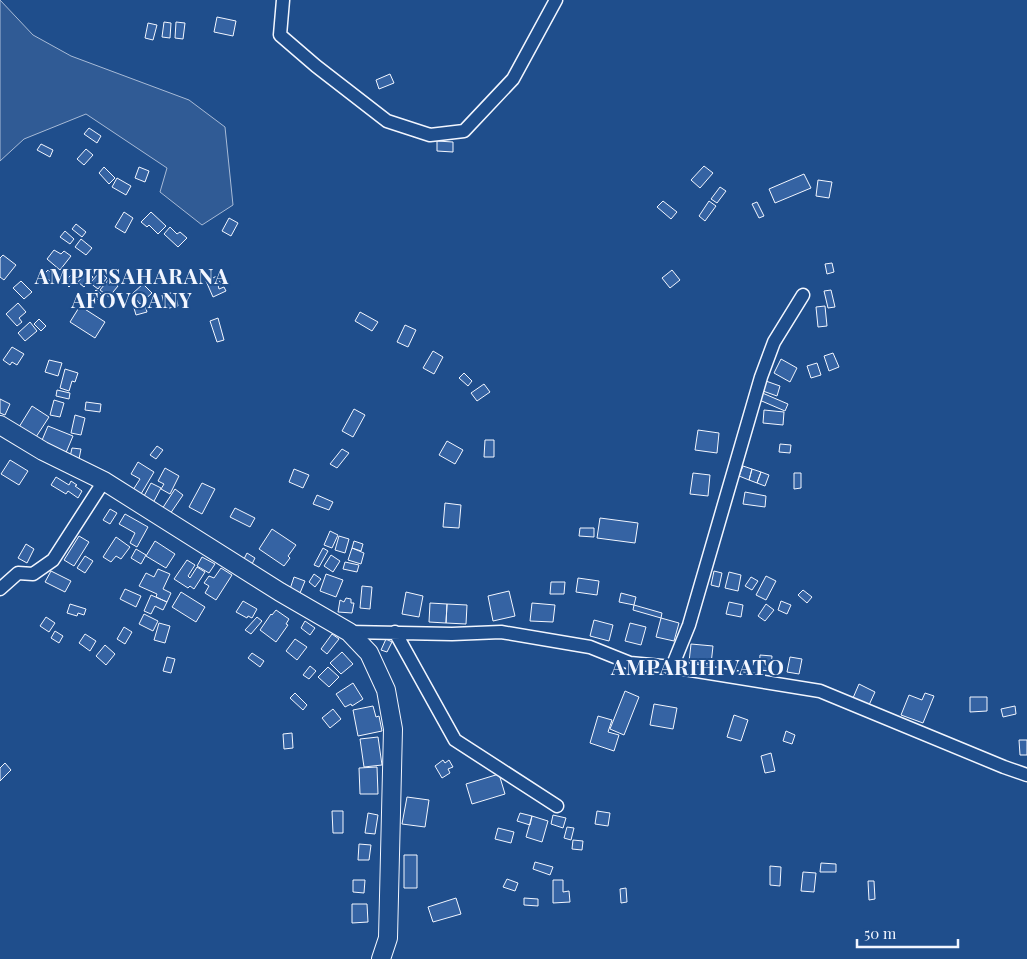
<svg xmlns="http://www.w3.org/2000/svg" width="1027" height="959" viewBox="0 0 1027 959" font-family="'Playfair Display',serif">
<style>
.green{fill:#305b95;stroke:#a8bbd7}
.building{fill:#3563a3;stroke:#f2f6ff}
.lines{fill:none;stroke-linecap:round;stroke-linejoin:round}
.street-casing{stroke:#f2f6ff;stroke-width:15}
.secondary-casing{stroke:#f2f6ff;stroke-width:20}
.street{stroke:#1f4e8c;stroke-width:12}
.secondary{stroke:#1f4e8c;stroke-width:18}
.labels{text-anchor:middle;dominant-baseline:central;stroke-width:4;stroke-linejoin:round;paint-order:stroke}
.district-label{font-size:21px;font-weight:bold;letter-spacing:1px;fill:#f2f6ff;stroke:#1f4e8c}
</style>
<rect width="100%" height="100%" fill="#1f4e8c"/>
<path class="green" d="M0,0l33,35 38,21 118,44 36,27 8,78 -31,20 -42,-33 7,-24 -81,-54 -62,25 -24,22z"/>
<path class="building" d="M217,17l19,4 -3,15 -19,-4z
M164,22l7,1 -1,15 -8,-1z
M176,22l9,1 -2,16 -8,-1z
M148,23l9,2 -4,15 -8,-2z
M390,74l4,9 -15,6 -3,-9z
M89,128l12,8 -4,7 -13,-9z
M437,141l16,1v10l-16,-1z
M41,144l12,6 -3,7 -13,-7z
M86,149l7,6 -9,10 -7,-6z
M704,166l9,7 -13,15 -9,-8z
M104,167l11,11 -6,6 -10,-11z
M139,167l10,4 -4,11 -10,-4z
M804,174l7,14 -36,15 -6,-14z
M117,178l14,8 -5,9 -14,-8z
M818,180l14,2 -3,16 -13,-2z
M720,187l6,4 -9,12 -6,-4z
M663,201l14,11 -6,7 -14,-12z
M709,201l7,5 -11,15 -6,-5z
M757,202l7,14 -5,2 -7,-14z
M124,212l9,6 -8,15 -10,-6z
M151,212l15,14 -8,8 -9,-9 -2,2 -6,-5z
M229,218l9,5 -7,13 -9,-5z
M76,224l10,8 -4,5 -10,-8z
M170,227l7,7 3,-2 7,6 -9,9 -14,-13z
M65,231l9,8 -4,5 -10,-7z
M81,239l11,9 -6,7 -11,-8z
M54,250l7,4 3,-3 7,5 -11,14 -13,-11z
M3,255l13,10 -12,15 -4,-3v-19z
M832,263l2,9 -7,2 -2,-10z
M48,270l11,9 -5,5 -11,-9z
M672,270l8,10 -10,8 -8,-10z
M87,271l6,6 -9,10 -6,-5z
M100,272l7,6 -9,11 -8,-6z
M72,274l5,5 -8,8 -5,-5z
M217,276l4,8 -3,1 1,4 5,-2 2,4 -13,6 -7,-16z
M109,279l9,7 -9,11 -9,-7z
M21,281l11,11 -8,7 -11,-11z
M143,284l9,9 -12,11 -8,-10z
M96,290l9,7 -5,5 -8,-8z
M831,290l4,17 -7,1 -4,-17z
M175,292l3,14 -13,3 -3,-14z
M18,303l8,9 -7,6 3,4 -5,4 -11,-12z
M145,305l2,7 -11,3 -2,-7z
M80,306l25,16 -10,16 -25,-16z
M825,306l2,20 -9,1 -2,-20z
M360,312l18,10 -6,9 -17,-10z
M218,318l6,22 -7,2 -7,-21z
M39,319l7,7 -5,5 -7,-7z
M30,322l7,9 -12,10 -7,-8z
M405,325l11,5 -8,17 -11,-5z
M12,347l12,7 -7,11 -5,-3 -2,3 -7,-5z
M433,351l10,6 -9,17 -11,-6z
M833,353l6,14 -10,4 -5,-15z
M781,359l16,9 -7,14 -16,-9z
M49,360l13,3 -4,13 -13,-4z
M817,363l4,12 -10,3 -4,-12z
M65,369l13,4 -3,9 -3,-1 -3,10 -9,-3z
M464,373l8,8 -4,5 -9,-8z
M763,380l17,6 -3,10 -17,-6z
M484,384l6,8 -13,9 -6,-8z
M57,390l13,3 -1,6 -13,-3z
M760,392l28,12 -3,7 -28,-12z
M0,399l10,5 -5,11 -5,-2z
M54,400l10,3 -4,14 -10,-2z
M86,402l15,2 -1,8 -15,-2z
M32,406l17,11 -13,20 -17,-10z
M354,409l11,6 -12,22 -11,-6z
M764,410l20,2 -1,13 -20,-2z
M75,415l10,3 -4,17 -10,-2z
M48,426l25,10 -8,19 -25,-10z
M698,430l21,3 -2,20 -22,-3z
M485,440h9v17h-10z
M447,441l16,9 -8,14 -16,-9z
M780,444l11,1 -1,8 -11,-1z
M157,446l6,4 -7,9 -6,-4z
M72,448l9,1 -2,10 -9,-2z
M342,449l7,4 -12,15 -7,-4z
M10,460l18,11 -9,14 -18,-11z
M138,462l16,10 -13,22 -8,-4 7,-11 -9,-5z
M743,466l9,3 -3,11 -10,-4z
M165,468l14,8 -9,18 -9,-5 3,-5 -6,-3z
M294,469l15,6 -6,13 -14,-6z
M752,469l9,3 -4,11 -8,-3z
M761,472l8,3 -4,11 -8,-3z
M693,473l17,2 -2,21 -18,-2z
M794,473h7v15l-7,1z
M56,477l13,8 2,-4 6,4 -2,1 7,5 -4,7 -10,-7 -2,3 -15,-9z
M151,483l10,5 -8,15 -10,-5z
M202,483l13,6 -13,25 -13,-7z
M175,489l8,6 -13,19 -8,-5z
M745,492l21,4 -1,11 -22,-3z
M317,495l16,7 -4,8 -16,-6z
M445,503l16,2 -2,23 -16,-1z
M235,508l20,10 -5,9 -20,-10z
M110,509l7,4 -7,11 -7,-4z
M125,514l23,13 -11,20 -7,-4 5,-10 -16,-9z
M600,518l38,5 -3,20 -38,-5z
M580,528h14v9l-15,-1z
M272,529l24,16 -8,11 2,2 -6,8 -25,-17z
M330,531l8,4 -6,13 -8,-3z
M79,536l10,6 -15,24 -10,-6z
M339,536l10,3 -4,14 -10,-3z
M116,537l14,10 -9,12 -5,-3 -5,6 -8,-5z
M155,541l20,13 -9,14 -20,-12z
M354,541l9,3 -2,7 -9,-3z
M26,544l8,5 -7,14 -9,-5z
M323,548l5,3 -9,16 -5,-2z
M352,548l12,5 -3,11 -13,-4z
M136,549l10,6 -5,9 -10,-6z
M247,553l8,5 -4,8 -8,-5z
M331,555l9,6 -7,11 -9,-6z
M85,556l8,5 -8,12 -8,-5z
M202,557l13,7 -6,9 -12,-7z
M187,560l8,5 -7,11 2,2 7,-11 8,5 -11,17 -4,-3 -2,2 -14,-9z
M345,562l14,3 -2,7 -14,-3z
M221,568l11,7 -16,25 -11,-7 4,-7 -5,-3 5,-7 5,2z
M158,569l12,5 -7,15 8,4 -4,9 -11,-5 1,-3 -18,-8 7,-13 8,4z
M51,571l20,10 -6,11 -20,-10z
M714,571l8,2 -3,14 -8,-2z
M729,572l12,3 -3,16 -13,-3z
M314,574l7,5 -6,8 -6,-5z
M326,574l17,6 -7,17 -16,-6z
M766,576l10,5 -10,19 -10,-5z
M294,577l11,4 -5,12 -10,-4z
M751,577l7,4 -6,9 -7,-4z
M578,578l21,3 -2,14 -21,-3z
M551,582h14l-1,12h-14z
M362,586l10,1 -2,22 -10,-1z
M125,589l16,7 -5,11 -16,-8z
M803,590l9,7 -5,6 -9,-8z
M509,591l6,25 -22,5 -5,-25z
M181,592l24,15 -9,15 -24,-15z
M406,592l17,4 -4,21 -17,-3z
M621,593l15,4 -2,8 -15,-3z
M151,595l16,7 -4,8 -8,-4 -4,8 -7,-3z
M346,598l5,1v4h3l-2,10 -14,-1 2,-12 4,2z
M243,601l14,8 -5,9 -4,-2 -1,2 -11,-6z
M781,601l10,4 -4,9 -9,-4z
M729,602l14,3 -2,12 -15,-3z
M430,603l17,1 -1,19 -17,-1z
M532,603l23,2 -2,17 -23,-1z
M70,604l16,5 -2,6 -6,-2 -1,3 -10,-3z
M447,604l20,1 -1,19 -20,-1z
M766,604l8,6 -9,11 -7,-5z
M634,605l28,8 -1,5 -28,-8z
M276,610l13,9 -3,5 2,1 -12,17 -16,-12 11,-16 1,1z
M144,614l14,7 -5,10 -14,-7z
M46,617l9,6 -6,9 -9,-6z
M257,617l5,4 -11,13 -6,-4z
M661,618l18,5 -5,18 -18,-4z
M594,620l19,5 -4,16 -19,-5z
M305,621l10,7 -5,7 -9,-7z
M159,623l11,3 -5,17 -11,-3z
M630,623l16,4 -5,18 -16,-4z
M124,627l8,5 -7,12 -8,-5z
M55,631l8,5 -4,7 -8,-5z
M85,634l11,7 -6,10 -11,-8z
M332,634l7,5 -12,15 -6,-5z
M295,639l12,8 -10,13 -11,-9z
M386,639l6,3 -5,10 -6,-2z
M691,644l22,2 -2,18 -22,-2z
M105,645l10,9 -9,11 -10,-9z
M342,652l11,12 -12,10 -11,-11z
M252,653l12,8 -4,6 -12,-9z
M760,655l12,1 -1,15 -12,-1z
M167,657l8,2 -4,14 -8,-2z
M790,657l12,2 -3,15 -12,-2z
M310,666l6,5 -7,8 -6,-4z
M328,667l11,10 -10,10 -11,-10z
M353,683l10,16 -11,7 -1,-2 -6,3 -9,-13z
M859,684l16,8 -6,13 -16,-7z
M625,691l14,6 -15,38 -14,-6z
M295,693l12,12 -4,5 -13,-12z
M925,693l9,3 -11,27 -22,-8 8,-20 13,5z
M970,697h17v14l-17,1z
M654,704l23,4 -4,21 -23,-4z
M373,706l3,11 3,-1 3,15 -24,5 -5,-26z
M1015,706l1,8 -13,3 -2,-8z
M333,709l8,10 -11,9 -8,-10z
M734,715l14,5 -7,21 -14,-4z
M598,716l14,4 -4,12 11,3 -5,16 -24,-8z
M786,731l9,4 -3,9 -9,-3z
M292,733l1,15 -9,1 -1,-15z
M378,737l4,28 -18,2 -4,-28z
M1019,740h8v15h-7z
M771,753l4,18 -10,2 -4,-17z
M443,760l2,3 4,-3 4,7 -5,2 2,4 -8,5 -7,-12z
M5,763l6,7 -11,11v-13z
M377,767l1,27h-18l-1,-26z
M499,774l6,20 -33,10 -6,-20z
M407,797l22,3 -4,27 -23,-3z
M332,811h11v22h-10z
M597,811l13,2 -2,13 -13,-2z
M368,813l10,2 -3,19 -10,-1z
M520,813l12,3 -2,9 -13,-4z
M553,815l13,3 -3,10 -12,-4z
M532,816l16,5 -6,21 -16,-5z
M567,827l7,1 -3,12 -7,-2z
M498,828l16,4 -3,11 -16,-4z
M573,840l10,1 -1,9 -10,-1z
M359,844l12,1 -2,15h-11z
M404,855h13v33h-13z
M535,862l18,5 -3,8 -17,-6z
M821,863l15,1v8h-16z
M770,866l11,1 -1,19 -10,-1z
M803,872l13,1 -2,19 -13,-1z
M507,879l11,4 -3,8 -12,-4z
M353,880h12l-1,13 -11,-1z
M553,880h10v12l6,-1 1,11 -17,1z
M868,881h6l1,18 -6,1z
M626,888l1,14 -6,1 -1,-14z
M456,898l5,16 -28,8 -5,-15z
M524,898l14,1v7l-14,-1z
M352,904h15l1,18 -16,1z"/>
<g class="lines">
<g class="street-casing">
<path id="street" d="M283,0l-3,35 36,31 71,55 43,14 34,-4 49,-52 43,-79
M0,589l18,-16 15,1 20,-14 51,-79
M349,632l103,2 49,-2 89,15 40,16 42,4 148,24 184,76 23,8
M395,632l60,108 102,66
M672,667l17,-42 72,-248 13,-35 29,-47"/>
</g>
<g class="secondary-casing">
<path id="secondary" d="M0,425l43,26 61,30 176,111 69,40 20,21 17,37 7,39 -5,209 -7,21"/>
</g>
<use href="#street" class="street"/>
<use href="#secondary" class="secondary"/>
</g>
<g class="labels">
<g class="district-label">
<text x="132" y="275">AMPITSAHARANA<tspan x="132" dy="24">AFOVOANY</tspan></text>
<text x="698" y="666">AMPARIHIVATO</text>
</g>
</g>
<path d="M857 939v8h101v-8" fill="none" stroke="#f2f6ff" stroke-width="2.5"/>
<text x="864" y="939" font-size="15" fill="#f2f6ff" stroke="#1f4e8c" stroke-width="4" paint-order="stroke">50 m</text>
</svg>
